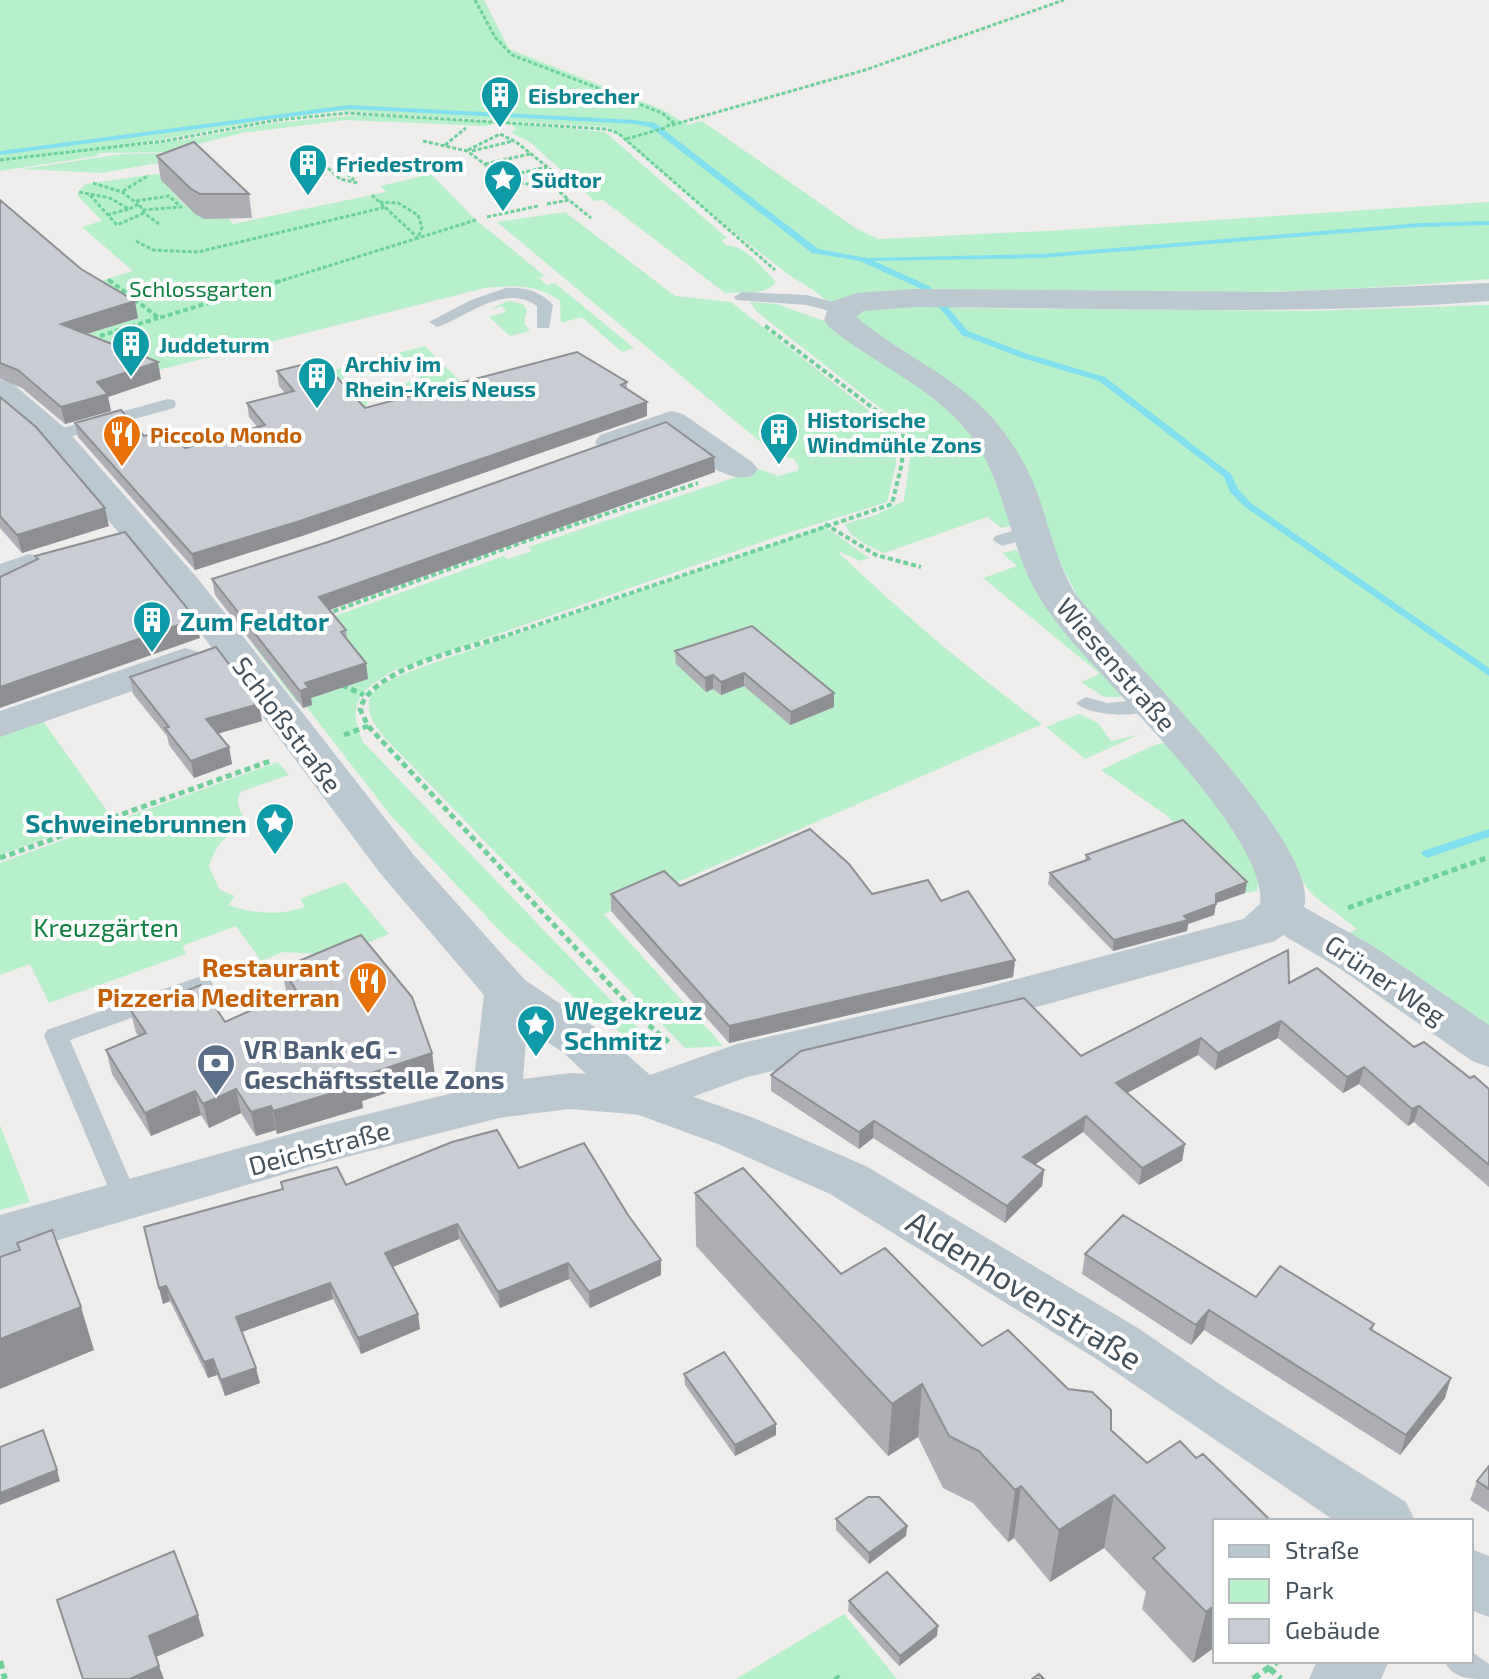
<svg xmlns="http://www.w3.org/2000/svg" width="1489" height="1679" viewBox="0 0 1489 1679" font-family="'Exo 2',sans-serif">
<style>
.green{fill:#b7f0ca}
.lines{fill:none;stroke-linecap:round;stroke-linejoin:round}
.stream{fill:#82dff0;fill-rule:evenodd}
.path-far3{stroke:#6ed09a;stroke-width:3;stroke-dasharray:4 2;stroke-linecap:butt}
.path-far2{stroke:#6ed09a;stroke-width:4;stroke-dasharray:5 3;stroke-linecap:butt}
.path-far1{stroke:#6ed09a;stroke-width:5;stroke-dasharray:6 4;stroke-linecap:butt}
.path{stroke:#6ed09a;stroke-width:6;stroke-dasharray:8 5;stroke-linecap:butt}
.service{fill:#bcc8d0;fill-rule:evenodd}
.pedestrian{fill:#bcc8d0;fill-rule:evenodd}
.minor{fill:#bcc8d0;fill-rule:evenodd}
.tertiary{fill:#bcc8d0;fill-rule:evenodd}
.wall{fill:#adafb5}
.shaded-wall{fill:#8d8f93}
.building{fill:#c9ccd2;stroke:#8d8f93;stroke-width:2}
.labels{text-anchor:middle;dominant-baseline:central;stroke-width:8;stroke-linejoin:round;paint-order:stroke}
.far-culture-label{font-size:22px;font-weight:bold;fill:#0d838f;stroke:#fff;text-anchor:start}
.far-park-label{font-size:22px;fill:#127f42;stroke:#fff}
.far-food-label{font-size:22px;font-weight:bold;fill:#c56008;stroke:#fff;text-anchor:start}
.culture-label{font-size:26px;font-weight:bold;fill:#0d838f;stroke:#fff;text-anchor:start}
.street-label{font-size:26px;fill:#44515b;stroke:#fff}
.park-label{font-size:26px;fill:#127f42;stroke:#fff}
.food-label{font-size:26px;font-weight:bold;fill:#c56008;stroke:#fff;text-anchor:end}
.service-label{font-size:26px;font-weight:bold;fill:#4e5e75;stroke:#fff;text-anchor:start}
.near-street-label{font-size:32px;fill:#44515b;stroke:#fff}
</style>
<rect width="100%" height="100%" fill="#efecec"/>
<path class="green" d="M0,0h484l25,49 154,61 25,15 14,-4 155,108 22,10 167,-8 443,-29v77c-180,16 -359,17 -540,17l9,12 347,3 184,-6v730l-140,-102 8,-4 -43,-33 -231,-289 -19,-36 -45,-105 -203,-174 -27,-17 -78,-61 -102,-87 -268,-16 -69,8 -152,28 63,-7 90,-17 87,-8 144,7 101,10 122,106 -5,2 3,5c21,0 37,23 51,37l-6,6 -12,4 -33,1 -122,-93 -8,1 -65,-59 -19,-9 5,-4 -3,-4 -16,-2 -11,3 -141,-6 -104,13 -75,19 -66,1 -3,3 -97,15z
M165,153l11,7 -75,13 -79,-4 100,-15z
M156,174l13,2 -7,4c21,22 32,43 66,38l5,6 153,-32 -5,-6 50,-12 45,46 69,56 -6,2 8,7 8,-2 79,65 -12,4 -40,-35 -21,6 -1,-22c-23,-17 -48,-16 -75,-13l-339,85 -68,-36 59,-19 -52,-32 48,-15 -51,-44 20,-6 -25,-26 8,-11z
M565,212l110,84 56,6 165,130v32l-9,38 -102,32 -390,136c-35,20 -49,32 -32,72l293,305 -23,-6 -45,-31 -84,-75 -113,-119 -89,-115 -5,2 -44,-58 251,-89 4,3 24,-8 -4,-4 232,-78 18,7 19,-5 2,-4 -5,-8 -18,-4 -279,-233z
M508,301l15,3 4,6 -3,13 6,8 -20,5 -21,-19 17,-5 -4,-6 -12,3z
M750,302l26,2 49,17 119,80 45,50 23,74 -10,3 -15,-11 -103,36c-15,-7 -33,-14 -39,-29l31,-9 28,-14 6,-43 -3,-29 -150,-117z
M425,346l16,17 -84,13 -10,-8 -6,1 3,10 -9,2 6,4 18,1 -9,10 18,6 -4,8 -42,-37z
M445,366l27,27 -77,11 -7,-15c21,-4 36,-17 57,-23z
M824,526l45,32 -9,3 -24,-11c65,63 134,120 206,174l-438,190 119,132 -38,2 -300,-310c-41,-48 3,-57 43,-73z
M1015,550l5,2 104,141 -4,4h-16l-23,-15 19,-8 -117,-96 34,-12 -15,-13z
M1079,714l19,9 13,18 27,-6 -53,24 -39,-32z
M40,717l70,98 -110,40v-124z
M1170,741l52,62 38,72 -3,16 -12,2 -79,-78 -65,-45 51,-24z
M278,762l11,13 -47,16c-11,13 2,24 9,36 -26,10 -33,11 -42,40l11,23 15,6 -7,9c26,9 50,11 77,2l-5,-8 45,-17 44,52 -51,21 -55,-3 -22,9 -25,-35 -54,20 4,8 -137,49 -19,-39 -30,11v-112z
M0,1125l30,77 -30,8z
M844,1614l53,65h-161z"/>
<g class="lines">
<path class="stream" d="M349,105l285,15 21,3 163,126 49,9 174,-4 379,-31 69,-2v4l-69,2 -379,31 -167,3 57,26v4l-3,1 -68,-31 -48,-8 -162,-126 -16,-3 -285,-15 -349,46v-4z
M942,303l3,1 23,27 60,23 77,23 126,97 7,15 13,14 238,165v8l-244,-169 -15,-15 -6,-15 -125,-96 -77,-23 -60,-23 -24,-29z
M1489,829v8l-62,21 -6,-4 2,-3z"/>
<path class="path-far3" d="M475,0l20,37 17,18 150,58 11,9 -8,6 -39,11
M672,125l193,-55 199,-70
M423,141l44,10 42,31 45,5 15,13
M445,145l21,-17
M468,150l32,-16 16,8 39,31 -4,9 6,5
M472,151l41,-10
M0,160l165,-19 112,-21 71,-7 258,16 12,4 157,137
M485,164l45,-10
M338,166l16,14
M328,168l12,11 18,4
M503,177l44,-10
M93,183l29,9 16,12
M123,191l26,-16
M79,192l31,6 19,11 10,-5 5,9 15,11
M90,195l27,30 27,-12
M372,195l46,43 58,-18
M136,201l33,-5 12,11 -38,3
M547,204l22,-4 22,18
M107,215l22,-6
M487,217l51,-11
M136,241l17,9 45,2 188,-45
M108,279l3,3
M277,282l141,-44 4,-11 -4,-12 -20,-12 -18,-1"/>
<path class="path-far2" d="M109,280l50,38 124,-38
M100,336l58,-18
M825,524l51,31 45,12
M326,614l200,-73 172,-58
M493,640l399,-136 10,-41 1,-32 -139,-106"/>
<path class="path-far1" d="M499,638c-38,12 -127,31 -139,71l8,17 276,295 27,23
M342,685l22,10
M344,735l24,-9
M0,858l270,-97
M1348,908l141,-51"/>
<path class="path" d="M0,1661l5,18
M1269,1668l12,11
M836,1676l2,3
M1253,1679l25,-18"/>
<path class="service" d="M506,288c19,-1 34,3 47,17l-4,23h-12v-22c-30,-22 -65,7 -94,19l-6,2 -8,-5 42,-22z
M742,292l65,3 40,11 2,3 -8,5 -34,-9 -71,-5 -2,-3z
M168,399l6,1 2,4 -2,4 -120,33 -9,-5 3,-4z
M1029,526l9,6 -3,4 -33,10 -9,-6 2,-4z
M1086,697l21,6 43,-4 10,6c-12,14 -71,12 -84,-2z
M201,976l8,2 4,6 -4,6 -139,50 69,161 -4,7 -9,3 -9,-3 -73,-172 3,-6z
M1471,1651l18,13v15c-21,0 -35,0 -45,-18h27z"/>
<path class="pedestrian" d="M29,554l10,2 4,6 -4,6 -39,13v-17z"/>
<path class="minor" d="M1489,283v18c-191,15 -382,7 -574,6l-52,4 -7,6c69,56 128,66 172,154 19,39 24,83 46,121 43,56 249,252 230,315l69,39 116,79v42l-17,-6 -133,-93 -56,-33 -8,6 -303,84 -225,52 -104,38 -73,-6 -71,9 -180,46 -319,93v-42l319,-89 154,-38 11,-93 -104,-122 -207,-277 -131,-153 -42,-36v-27l12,3 54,46 133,151 213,273 113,127 74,50 51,45 87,-31 235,-53 271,-72 17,-15c9,-59 -124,-190 -163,-235 -27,-29 -56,-61 -71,-98 -20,-47 -25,-97 -58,-139 -37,-46 -94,-68 -139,-105l-5,-7 6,-18 27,-9 58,-4 359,3zM527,1028l38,26 21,20 -16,-1 -47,6z
M671,411l12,3 69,48 6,7 -6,7c-30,8 -61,-25 -85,-42l-55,18 -12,-3 -5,-7 5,-7z
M185,648l14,4 6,8 -6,8 -199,69v-26z
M1317,1661h72l-8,18h-72z"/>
<path class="tertiary" d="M643,1079l111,39 112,48 272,162 89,61 179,113 9,19h-80l-237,-161 -268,-166 -112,-50 -93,-34 -7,-13 7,-13z
M1471,1549l18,7v61l-18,-7z"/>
</g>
<path class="wall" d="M157,156l92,38 3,24 -48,1 -9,-5 -34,-34z
M0,200l138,118 -52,16 75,45 -53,18 3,14 -46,13 -43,-36 -22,-9z
M277,371l88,37 262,-26v7l20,13v14l-345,120 -107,34 -117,-133 -3,-14 69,13 41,12 73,-20 -9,-11 -2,-14 38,-10 -6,-7z
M0,397l109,129 -87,27 -22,-25z
M715,472l-386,138 17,20 1,9 19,24 2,16 -57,19 1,7 -9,3 -88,-113 -3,-16z
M752,626l82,81 -44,18 -46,-39 -23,9 -8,-6 -7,3 -30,-28 -1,-13z
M130,677l132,44 -44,12 11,14 3,17 -38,14 -25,-33 -2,-9 -34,-42z
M1086,855l161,27 -2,11 -29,10 -2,12 -26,9 -1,7 -74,20 -65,-67 2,-11 35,-13z
M680,886l192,8 69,7 74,59 -2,17 -284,66 -118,-132v-17z
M282,968l150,85 3,24 -73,24 1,7 -86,26 -1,-4 -20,6 -15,-23 -32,15 -8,-13 -50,21 -39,-62 -6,-24 33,-14 -3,-3 -6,-24 38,-11 57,24 63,-28 -2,-3z
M1289,983l125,64 75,42v98l-75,-65 -6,4 -49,-42 -16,9 -65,-55 -63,32 -17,-15 -71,38 58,51 -3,17 -43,24 -56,-53 -48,32 9,6 -2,16 -37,37 -132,-85 -14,11 -88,-58v-16l310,-19z
M519,1168l142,107 -71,33 -21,-29 -69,29 -41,-69 -66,28 27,62 -59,25 -28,-55 -91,33 18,51 -35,13 -8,-21 -9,3 -38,-77 -7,3 -19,-77 138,-38 -1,-7 65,3z
M695,1193l146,81 141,72 165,117 68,58v126l-22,16 -51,-54 4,-17 -42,-44 -54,34 -36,-44 -6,4 -35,-39 -30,-15 -25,-51 -30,19 -192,-210z
M1085,1254l171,43 118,27 -1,6 72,68 -45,57 -196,-125 -13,15 -109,-71z
M684,1374l92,61 -41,21 -50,-71z
M1489,1466v46l-19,-12 7,-19z
M836,1519l71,7 -1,10 -37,28 -33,-34z
M849,1601l88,35 -38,30 -51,-55z"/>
<path class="shaded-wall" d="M135,301l3,17 -74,23 -3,-17z
M158,362l3,17 -53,18 3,14 -46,13 -4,-17 36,-25z
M647,402v14l-345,120 -107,34 -3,-16z
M714,457l1,15 -394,141 -2,-16z
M105,508l4,18 -87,27 -5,-18z
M196,619l4,19 -200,70v-21z
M366,663l2,16 -57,19 1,7 -9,3 -3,-17 5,-8z
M744,673v13l-23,9v-13z
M713,675v14l-7,3 -1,-14z
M834,693v14l-44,18 1,-13z
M259,704l3,17 -52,15 -4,-17z
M229,747l3,17 -38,14 -3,-17z
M1247,882l-2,11 -31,11 2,-10z
M1216,904l-2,11 -26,9 -1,7 -74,20 1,-11z
M1015,960l-2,17 -284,66v-17z
M1281,1021l-3,17 -63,32 3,-17z
M1201,1038l-3,17 -84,45 2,-17z
M432,1053l3,24 -73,24 1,7 -86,26 -4,-23 83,-33z
M1364,1067l-5,17 -16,9 4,-16z
M236,1089l5,24 -32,15 -6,-24z
M195,1091l6,24 -50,21 -6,-23z
M271,1106l5,24 -20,6 -5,-24z
M1419,1106l-5,16 -6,4 4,-17z
M1086,1116l-3,16 -62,42 2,-17z
M874,1121l-1,17 -14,11v-17z
M1185,1144l-3,17 -43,24 3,-17z
M1044,1170l-2,16 -37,37 2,-17z
M457,1224l2,15 -71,30 -3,-16z
M661,1260v15l-71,33 -1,-16z
M568,1263l1,16 -69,29 -2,-16z
M330,1283l3,16 -94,34 -3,-16z
M166,1286l4,15 -7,3 -4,-16z
M81,1307l13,43 -94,39v-50z
M1209,1310l-5,20 -13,15 5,-20z
M418,1314l2,15 -59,25 -3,-16z
M213,1359l4,16 -9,3 -4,-16z
M256,1368l4,15 -35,13 -4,-16z
M1451,1378l-6,20 -45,57 6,-20z
M922,1384l-4,53 -30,19 4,-52z
M776,1424v11l-41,21v-11z
M57,1470l3,11 -60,24v-12z
M1021,1486l-7,52 -6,4 7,-52z
M1114,1495l-10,53 -54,34 9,-52z
M907,1526l-1,10 -37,28v-11z
M1215,1605v42l-22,16 13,-51z
M198,1615l6,21 -48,21 -7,-21z
M938,1626l-1,10 -38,30 1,-10z
M159,1666l5,13h-34z"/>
<path class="building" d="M194,142l55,52h-49l-9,-5 -34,-33z
M0,200l81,69 54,32 -74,23 97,38 -61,20 11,12 -47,13 -43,-37 -18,-7z
M577,352l50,30 -6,3 26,17 -347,119 -108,33 -117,-131 46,-13 23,26 24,-6 17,18 80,-23 -18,-22 47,-12 -17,-20 44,-11 44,48z
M0,397l36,30 69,81 -88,27 -17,-19z
M666,422l48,35 -395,140 27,33 -5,2 25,31 -61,20 4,5 -9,3 -88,-112 116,-37z
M125,532l71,87 -196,68v-110l38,-18 -3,-3z
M752,626l82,67 -43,19 -47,-39 -23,9 -8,-7 -8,3 -30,-27z
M216,647l43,57 -53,15 23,28 -38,14 -26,-33 4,-1 -39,-50z
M1183,820l64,62 -31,12v10l-32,12 4,4 -74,20 -64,-67 40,-14 -4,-4z
M810,829l39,35 23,30 56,-14 13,21 27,-10 47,69 -286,66 -118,-132 53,-23 16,15z
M361,935l51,62 20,56 -76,25 3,7 -86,26 -2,-5 -20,6 -15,-23 -33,15 -8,-13 -50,22 -39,-63 40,-17 -16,-24 36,-15 2,4 33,-13 24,37 71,-32 -14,-22z
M1288,950l1,33 28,-15 97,79 10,-5 46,36 4,-2 15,13v76l-70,-59 -7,3 -48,-42 -17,10 -66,-56 -63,32 -17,-15 -85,45 69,61 -43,24 -56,-52 -63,41 21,13 -37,36 -133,-85 -15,11 -88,-57 30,-24 223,-53 57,58z
M497,1130l22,38 65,-25 44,72 33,45 -72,32 -21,-29 -70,29 -41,-68 -72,29 33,61 -60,24 -28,-55 -94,34 20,51 -35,12 -8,-21 -9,3 -38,-76 -7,2 -15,-61 139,-38 -2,-7 56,-15 9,18 106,-43z
M743,1168l98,106 44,-26 97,98 26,-16 60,59 24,3 19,18v20l36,33 33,-22 16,17 7,-4 68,67h-56v84l-9,7 -53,-54 12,-10 -51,-53 -55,35 -38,-44 -6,4 -36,-39 -30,-15 -27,-52 -30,20 -197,-211z
M1123,1215l133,82 24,-31 94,58 -4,5 81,49 -45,57 -197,-125 -13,15 -111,-71z
M52,1230l29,77 -81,32v-82l20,-7 -3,-7z
M724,1352l52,72 -41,21 -51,-71z
M43,1430l14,40 -57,23v-46z
M1489,1466v23l-12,-8z
M868,1497h11l28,29 -38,27 -33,-34z
M174,1551l24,64 -49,21 10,30 -29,13h-47l-26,-79z
M887,1572l51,54 -38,30 -51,-55z
M1039,1674l5,5h-12z"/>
<defs>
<g id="building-pin" transform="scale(2)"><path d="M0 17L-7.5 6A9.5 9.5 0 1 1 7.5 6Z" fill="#0f9aa8" stroke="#fff"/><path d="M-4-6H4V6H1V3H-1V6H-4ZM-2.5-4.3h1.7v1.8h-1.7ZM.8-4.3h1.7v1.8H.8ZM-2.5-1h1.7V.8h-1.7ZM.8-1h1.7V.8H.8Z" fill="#fff"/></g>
<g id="sight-pin" transform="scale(2)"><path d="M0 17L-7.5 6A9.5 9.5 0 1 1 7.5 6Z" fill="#0f9aa8" stroke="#fff"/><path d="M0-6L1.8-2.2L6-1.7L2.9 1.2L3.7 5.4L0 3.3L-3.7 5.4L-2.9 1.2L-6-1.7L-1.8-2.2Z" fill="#fff"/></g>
<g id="restaurant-pin" transform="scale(2)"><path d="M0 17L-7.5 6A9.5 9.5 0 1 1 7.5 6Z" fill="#e8710a" stroke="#fff"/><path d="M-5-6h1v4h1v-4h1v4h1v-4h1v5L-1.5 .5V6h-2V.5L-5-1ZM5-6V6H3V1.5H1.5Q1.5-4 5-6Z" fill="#fff"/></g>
<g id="bank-pin" transform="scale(2)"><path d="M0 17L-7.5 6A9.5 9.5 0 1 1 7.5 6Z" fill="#5c6f8a" stroke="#fff"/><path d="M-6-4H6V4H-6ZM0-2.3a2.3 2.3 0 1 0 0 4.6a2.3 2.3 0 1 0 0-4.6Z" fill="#fff"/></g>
</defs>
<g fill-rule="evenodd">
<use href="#building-pin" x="500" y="95"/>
<use href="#building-pin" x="308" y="163"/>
<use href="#sight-pin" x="503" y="179"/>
<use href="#building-pin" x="131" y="344"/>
<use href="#building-pin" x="317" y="376"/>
<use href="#building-pin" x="779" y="432"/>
<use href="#restaurant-pin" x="122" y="434"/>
<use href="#building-pin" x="152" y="620"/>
<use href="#sight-pin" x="275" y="822"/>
<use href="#restaurant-pin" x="368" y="981"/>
<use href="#sight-pin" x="536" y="1024"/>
<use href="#bank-pin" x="216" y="1063"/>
</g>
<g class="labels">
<g class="far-culture-label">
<text x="528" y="95">Eisbrecher</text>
<text x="336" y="163">Friedestrom</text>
<text x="531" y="179">Südtor</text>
<text x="159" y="344">Juddeturm</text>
<text x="345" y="363">Archiv im<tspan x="345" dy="25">Rhein-Kreis Neuss</tspan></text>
<text x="807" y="419">Historische<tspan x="807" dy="25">Windmühle Zons</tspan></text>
</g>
<g class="far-park-label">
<text x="201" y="288">Schlossgarten</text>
</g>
<g class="far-food-label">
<text x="150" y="434">Piccolo Mondo</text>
</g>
<g class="culture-label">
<text x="180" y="620">Zum Feldtor</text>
<text x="247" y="822" text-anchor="end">Schweinebrunnen</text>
<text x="564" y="1009">Wegekreuz<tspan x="564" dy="30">Schmitz</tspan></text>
</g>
<g class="street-label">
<text transform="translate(1117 664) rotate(49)">Wiesenstraße</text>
<text transform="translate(288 724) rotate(53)">Schloßstraße</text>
<text transform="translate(1386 979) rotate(34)">Grüner Weg</text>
<text transform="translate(319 1147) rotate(-15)">Deichstraße</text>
</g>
<g class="park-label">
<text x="106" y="926">Kreuzgärten</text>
</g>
<g class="food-label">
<text x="340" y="966">Restaurant<tspan x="340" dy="30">Pizzeria Mediterran</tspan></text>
</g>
<g class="service-label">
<text x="244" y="1048">VR Bank eG -<tspan x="244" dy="30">Geschäftsstelle Zons</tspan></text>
</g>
<g class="near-street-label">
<text transform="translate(1025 1289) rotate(32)">Aldenhovenstraße</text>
</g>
</g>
<rect x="1213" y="1519" width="260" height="144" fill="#ffffff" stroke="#b4b9bd" stroke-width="2"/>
<rect x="1229" y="1545" width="40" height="12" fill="#bcc8d0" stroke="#b4b9bd" stroke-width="2"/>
<text x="1285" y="1559" font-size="24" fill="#44515b">Straße</text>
<rect x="1229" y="1579" width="40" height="24" fill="#b7f0ca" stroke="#b4b9bd" stroke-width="2"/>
<text x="1285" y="1599" font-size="24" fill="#44515b">Park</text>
<rect x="1229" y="1619" width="40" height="24" fill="#c9ccd2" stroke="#b4b9bd" stroke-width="2"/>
<text x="1285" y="1639" font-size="24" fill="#44515b">Gebäude</text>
</svg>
